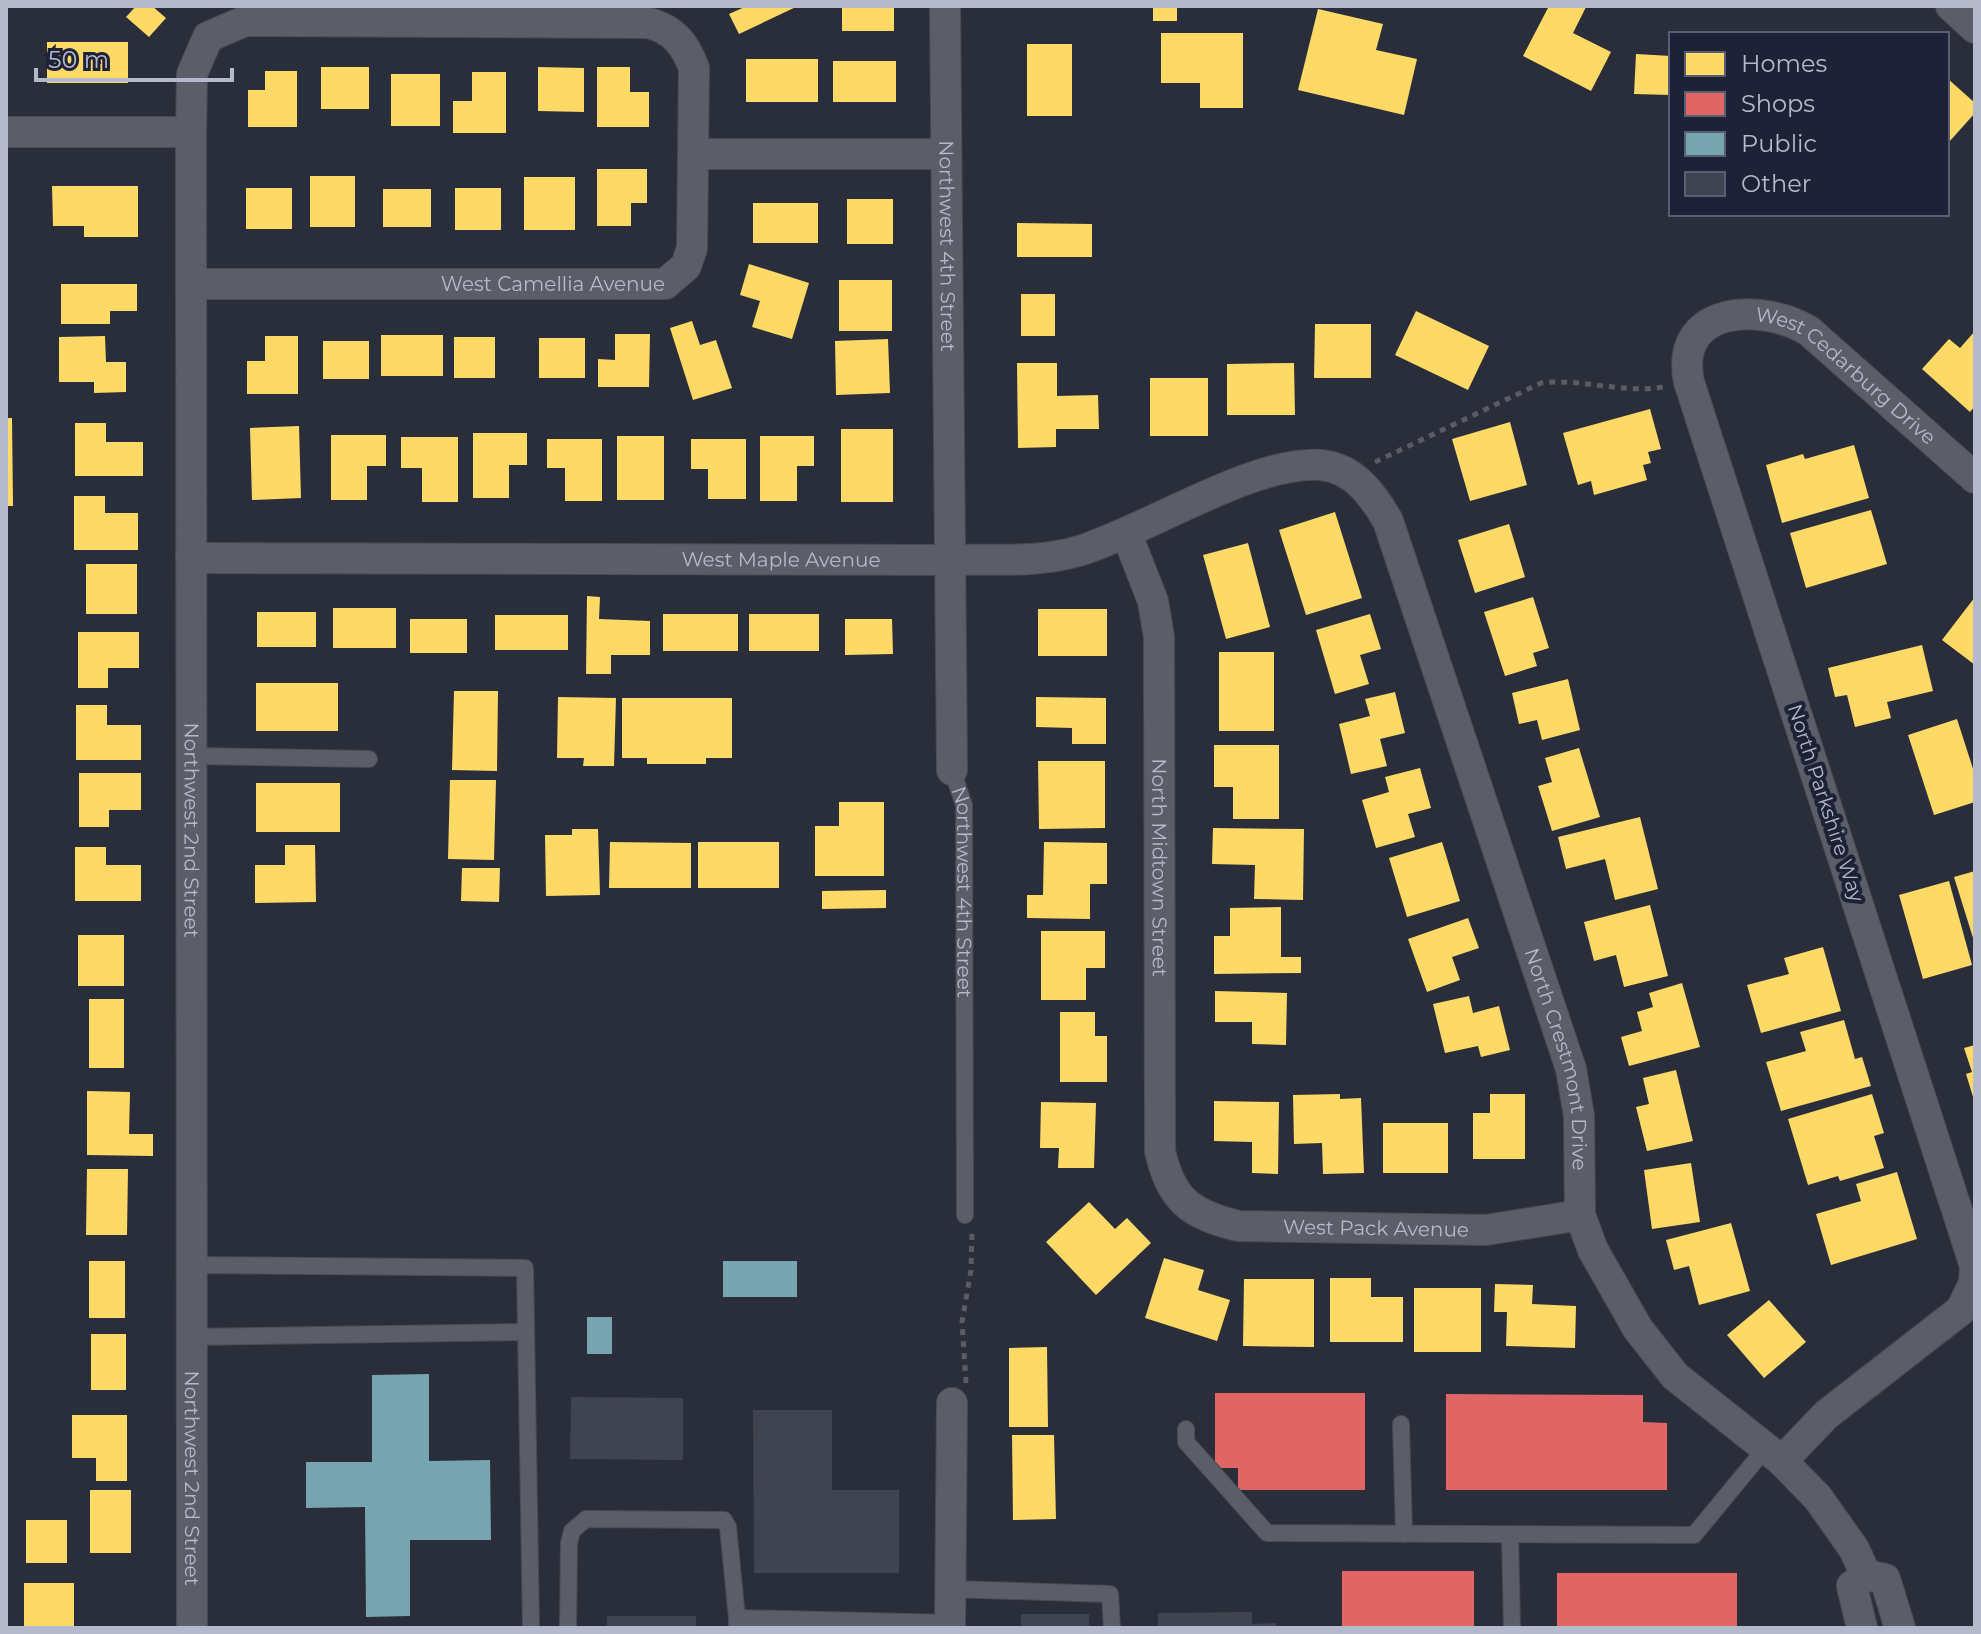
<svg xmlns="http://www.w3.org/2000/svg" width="1981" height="1634" viewBox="0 0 1981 1634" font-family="Montserrat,sans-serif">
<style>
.homes{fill:#ffd966}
.shops{fill:#e06666}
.public{fill:#76a5af}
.building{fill:#404450}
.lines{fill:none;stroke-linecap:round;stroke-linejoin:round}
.service-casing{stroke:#484b55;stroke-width:18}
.minor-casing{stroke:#484b55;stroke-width:32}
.path{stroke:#595c66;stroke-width:5;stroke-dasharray:6 6;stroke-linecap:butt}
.service{stroke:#5b5e69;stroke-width:16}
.minor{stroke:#5b5e69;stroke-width:30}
.labels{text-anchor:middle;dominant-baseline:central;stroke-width:8;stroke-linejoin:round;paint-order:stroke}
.street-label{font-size:20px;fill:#b5b9cc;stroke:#1d2237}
</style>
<rect width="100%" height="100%" fill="#2a2e3b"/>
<path class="homes" d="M136,6h16l14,12 -17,19 -23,-20z
M747,6h51l-59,28 -10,-20z
M842,6h52v25h-52z
M1153,6h24v15h-24z
M1549,6l37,1 -13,26 38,19 -20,39 -68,-35z
M1318,9l65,15 -7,26 41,9 -13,56 -106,-25z
M1161,33h82v75h-43v-25h-39z
M47,42h81v41h-81z
M1027,44h45v72h-45z
M1636,54l35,2v39l-37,-1z
M746,59h72v43h-72z
M833,61h63v41h-63z
M321,67h48v42h-48z
M538,67l46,1v44l-46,-1z
M597,67h33v25h19v35h-52z
M265,71h32v56h-49v-37h17z
M472,72h34v61h-53v-32h19z
M391,74h49v52h-49z
M1947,78l28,25v10l-26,29z
M597,169h50v34h-16v23h-34z
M310,176h45v51h-45z
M524,177h51v53h-51z
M52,186h86v51h-54v-11h-31z
M246,188h46v41h-46z
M455,188h46v42h-46z
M383,189h48v38h-48z
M847,199h46v45h-46z
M753,203h65v40h-65z
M1017,223l75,1v33h-75z
M749,264l60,19 -17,56 -40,-12 8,-26 -20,-6z
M839,280h53v51h-53z
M61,284h76v27h-27v13h-49z
M1021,294h34v42h-34z
M1416,311l73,35 -21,44 -73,-35z
M692,321l8,24 16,-5 16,48 -39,12 -23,-72z
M1315,324h56v54h-57z
M1975,331v75l-5,6 -48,-43 27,-30 11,9z
M615,334h35l-1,53h-51v-28l17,1z
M381,335h62v41h-62z
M105,336l1,26h20v30l-32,1v-11h-35v-45z
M265,336h33v58h-51v-33h18z
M454,337h41v41h-41z
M539,338h46v40h-46z
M888,339l2,54 -54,2 -1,-54z
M323,341h46v38h-46z
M1017,363h40v33l41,-1 1,34h-43v18l-38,1z
M1294,363l1,52h-68v-51z
M1150,378h58v58h-58z
M1650,409l11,40 -13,3 3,11 -8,2 4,15 -53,15 -3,-14 -13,4 -15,-52z
M6,418h6l1,88h-7z
M1510,422l17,63 -57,16 -18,-62z
M75,423h31v19h37v34h-68z
M299,426l2,72 -49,2 -2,-72z
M841,429h52v73h-52z
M473,433h54v32h-18v33h-36z
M331,435h55v31h-19v34h-36z
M617,436h47v64h-47z
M760,436h54v30h-17v35h-37z
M401,437h57v65h-36v-34h-21z
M547,439h55v62h-37v-33h-18z
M691,439h55v60h-38v-30h-17z
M1854,445l15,53 -87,25 -16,-58 37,-11 2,5z
M74,496h31v17h33v37h-64z
M1871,510l16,54 -81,24 -16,-55z
M1335,512l27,86 -56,17 -27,-85z
M1509,524l16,53 -50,16 -17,-53z
M1248,543l22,84 -44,12 -23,-84z
M86,564h51v50h-51z
M587,596l13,1 -1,22 51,2v34h-39v19h-25z
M1533,597l16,51 -16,5 4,13 -32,10 -21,-64z
M1975,597v68l-33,-25z
M333,608h63v40h-63z
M1038,609h69v47h-69z
M257,612h59v35h-59z
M663,614h75v37h-75z
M749,614h70v37h-70z
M1370,614l11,35 -21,6 9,29 -34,10 -19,-64z
M495,615h73v35h-73z
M410,619h57v34h-57z
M845,619h47l1,35 -48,1z
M78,632h61v36h-31v20h-30z
M1922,645l11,46 -46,11 4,16 -36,9 -8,-32 -12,2 -7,-29z
M1219,652h55v79h-55z
M1568,679l12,51 -38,10 -5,-20 -18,4 -7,-31z
M256,683h82v48h-82z
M454,691h44l-1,80 -45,-1z
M1395,692l10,41 -25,6 7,27 -36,8 -12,-50 31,-8 -5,-17z
M558,697l58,1 -2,68h-31l1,-8h-27z
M1036,697l70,1v46h-34v-16l-36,-1z
M622,698h110v60h-26v6h-59v-6h-25z
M76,705h31v20h34v35h-65z
M1957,719l18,56v27l-41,13 -26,-80z
M1214,745h65v74h-46v-32h-19z
M1579,748l21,69 -48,14 -14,-45 14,-4 -7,-24z
M1038,761h67v67l-66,1z
M1420,768l11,40 -23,6 7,23 -39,11 -14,-48 27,-8 -4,-15z
M79,773h62v37h-32v17h-30z
M450,780h46l-2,80 -46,-1z
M256,783h84v49h-84z
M839,802h45v74h-69v-50h24z
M1640,817l18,72 -43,11 -10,-41 -39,10 -8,-32z
M1213,828l91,1 -1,71 -49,-1 1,-34 -43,-1z
M572,829h26l2,66 -54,1 -1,-61h27z
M610,842l81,1v45h-82z
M698,842h81v46h-81z
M1044,842l63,1v41h-17v35l-63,-1v-23h16z
M1442,842l18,59 -53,16 -18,-59z
M285,845h30l1,57 -61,1v-38h30z
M75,847h31v18h35v36h-66z
M462,868h38l-1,34 -38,-1z
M1975,871v70h-1l-20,-64z
M1949,881l23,84 -49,14 -24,-84z
M886,890v18l-64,1v-18z
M1650,905l18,71 -44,11 -8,-32 -22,6 -10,-39z
M1281,907v50h20v16l-87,1v-38h16v-28z
M1468,918l11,30 -27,9 8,23 -33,12 -19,-53z
M1041,931h64v37h-19v32h-45z
M78,935h46v51h-46z
M1823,947l18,64 -80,22 -14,-48 42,-11 -5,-16z
M1682,983l18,64 -71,19 -8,-29 21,-6 -5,-19 16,-5 -4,-14z
M1215,991l72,2 -1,52 -34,-1v-22h-37z
M1469,996l4,17 26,-7 11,44 -29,7 -3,-11 -33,7 -12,-49z
M89,999h35v69h-35z
M1060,1012h35v24h12v46h-47z
M1844,1020l11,39 7,-2 9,29 -90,25 -15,-49 40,-11 -6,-19z
M1975,1045v55h-1l-8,-26 6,-2 -8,-24z
M1676,1070l17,71 -46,10 -11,-44 13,-3 -6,-26z
M87,1091l43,1 -1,42h24v22l-66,-1z
M1340,1094v5l21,-1 3,75 -41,1 -1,-31 -28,1 -1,-49z
M1490,1094h35v65h-52v-46h17z
M1872,1094l12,39 -10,3 10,32 -44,13 -2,-5 -30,9 -20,-66z
M1214,1101l65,1 -1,72 -26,-1v-31l-38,-1z
M1041,1102l55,1 -2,65h-36l1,-20h-19z
M1383,1123h65v50h-65z
M1691,1163l9,59 -48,7 -8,-59z
M87,1169h41l-1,66h-41z
M1897,1172l20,67 -86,26 -15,-51 45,-13 -5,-17z
M1089,1202l26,27 12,-11 24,25 -55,52 -50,-53z
M1731,1223l19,68 -51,14 -10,-39 -15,4 -8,-30z
M1164,1258l40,12 -6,20 32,10 -13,41 -72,-23z
M89,1261h36v57h-36z
M1330,1278h41v19h32v45h-73z
M1244,1279h70v68l-71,-1z
M1495,1284l38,1 -1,19 44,2 -1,42 -69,-2 1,-34h-13z
M1414,1288h67v64h-67z
M1769,1300l37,42 -42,36 -37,-43z
M91,1334h35v56h-35z
M1047,1347l1,80h-39v-79z
M72,1415h55v66h-31v-23h-24z
M1012,1435h42l2,84 -43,1z
M90,1490h41v63h-41z
M26,1520h41v43h-41z
M24,1583h50v45h-50z"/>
<path class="shops" d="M1215,1393h150v97h-127v-22h-23z
M1446,1394l197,1v27l24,1v67h-221z
M1342,1571h132v57h-132z
M1557,1573h180v55h-180z"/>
<path class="public" d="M723,1261h74v36h-74z
M587,1317h25v37h-25z
M429,1374v87l61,-1 1,80h-81v76l-44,1 -1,-110 -59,1v-46h66v-87z"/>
<path class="building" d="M571,1397l112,1v62l-113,-1z
M753,1410h79v80h67v83h-145z
M1252,1612v12l24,-1v5h-118v-15z
M1021,1614h68v14h-68z
M607,1616h89v12h-89z"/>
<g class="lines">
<g class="service-casing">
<g id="service">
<path d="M191,756l178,3"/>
<path id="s1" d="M952,770l12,35 1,410"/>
<path d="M192,1265l333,3 6,360"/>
<path d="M192,1337l334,-5"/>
<path d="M1401,1424l3,110"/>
<path d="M1186,1429v13l81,91 427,2 71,-86"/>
<path d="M1510,1534l2,94"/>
<path d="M950,1589l160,5 2,34"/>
<path d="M737,1627v-9l213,5"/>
<path d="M568,1628l1,-85 3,-12 14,-12 138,1 4,7 9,91"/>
</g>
</g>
<g class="minor-casing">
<g id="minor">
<path id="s2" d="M945,6l7,764"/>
<path d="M1951,6l24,22"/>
<path d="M6,132h185"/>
<path d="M693,154h252"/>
<path id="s3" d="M191,284h474l21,-18 6,-18 2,-180c-9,-24 -20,-38 -45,-45l-404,-2 -37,16 -16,37 -1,58 1,1496"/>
<path id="s4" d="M1127,535l26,66 6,36 1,514c11,49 30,63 78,75l248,4 94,-15"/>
<path id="s5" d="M191,558l760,2c41,-1 88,3 128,-9 66,-20 177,-92 242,-86 33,3 52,30 67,56l183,548 8,47 1,99 13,35 45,79 37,47 107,85 36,37 36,51 12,26"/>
<path id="s6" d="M1782,1461l44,-46 135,-105 13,-27 1,-17 -286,-884c-16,-76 72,-80 120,-51l166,147"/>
<path d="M950,1628l2,-225"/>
<path d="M1862,1628l-10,-42 14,-11 19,4 15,49"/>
</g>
</g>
<path class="path" d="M1375,462l166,-79c41,-5 81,11 122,4
M966,1383l-4,-61 9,-52 1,-40"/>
<use href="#service" class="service"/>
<use href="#minor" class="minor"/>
</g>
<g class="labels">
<g class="street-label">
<text stroke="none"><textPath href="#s2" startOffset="240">Northwest 4th Street</textPath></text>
<text stroke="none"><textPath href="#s3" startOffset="362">West Camellia Avenue</textPath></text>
<text stroke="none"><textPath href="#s6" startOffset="1436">West Cedarburg Drive</textPath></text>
<text stroke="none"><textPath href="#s5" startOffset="590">West Maple Avenue</textPath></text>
<text transform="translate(1826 803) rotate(72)">North Parkshire Way</text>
<text stroke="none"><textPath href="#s3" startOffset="2008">Northwest 2nd Street</textPath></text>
<text stroke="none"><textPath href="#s4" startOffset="338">North Midtown Street</textPath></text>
<text stroke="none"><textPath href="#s1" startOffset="124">Northwest 4th Street</textPath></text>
<text stroke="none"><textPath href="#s5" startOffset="1804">North Crestmont Drive</textPath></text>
<text stroke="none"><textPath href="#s4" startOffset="876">West Pack Avenue</textPath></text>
<text stroke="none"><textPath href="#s3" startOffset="2656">Northwest 2nd Street</textPath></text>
</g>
</g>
<rect width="1981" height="1634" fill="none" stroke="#b5b9cc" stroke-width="16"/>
<rect x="1669" y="32" width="280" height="184" fill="#1d2237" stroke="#5a5e73" stroke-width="2"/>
<rect x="1685" y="52" width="40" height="24" fill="#ffd966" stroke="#5a5e73" stroke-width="2"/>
<text x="1741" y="72" font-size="24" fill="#b5b9cc">Homes</text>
<rect x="1685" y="92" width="40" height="24" fill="#e06666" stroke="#5a5e73" stroke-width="2"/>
<text x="1741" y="112" font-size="24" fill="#b5b9cc">Shops</text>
<rect x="1685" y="132" width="40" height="24" fill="#76a5af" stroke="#5a5e73" stroke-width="2"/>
<text x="1741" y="152" font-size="24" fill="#b5b9cc">Public</text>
<rect x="1685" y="172" width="40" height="24" fill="#404450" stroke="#5a5e73" stroke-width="2"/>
<text x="1741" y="192" font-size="24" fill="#b5b9cc">Other</text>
<path d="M36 68v12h196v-12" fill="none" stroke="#b5b9cc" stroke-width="4"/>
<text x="48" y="68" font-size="24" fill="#b5b9cc" stroke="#1d2237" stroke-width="6" paint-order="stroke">50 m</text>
</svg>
